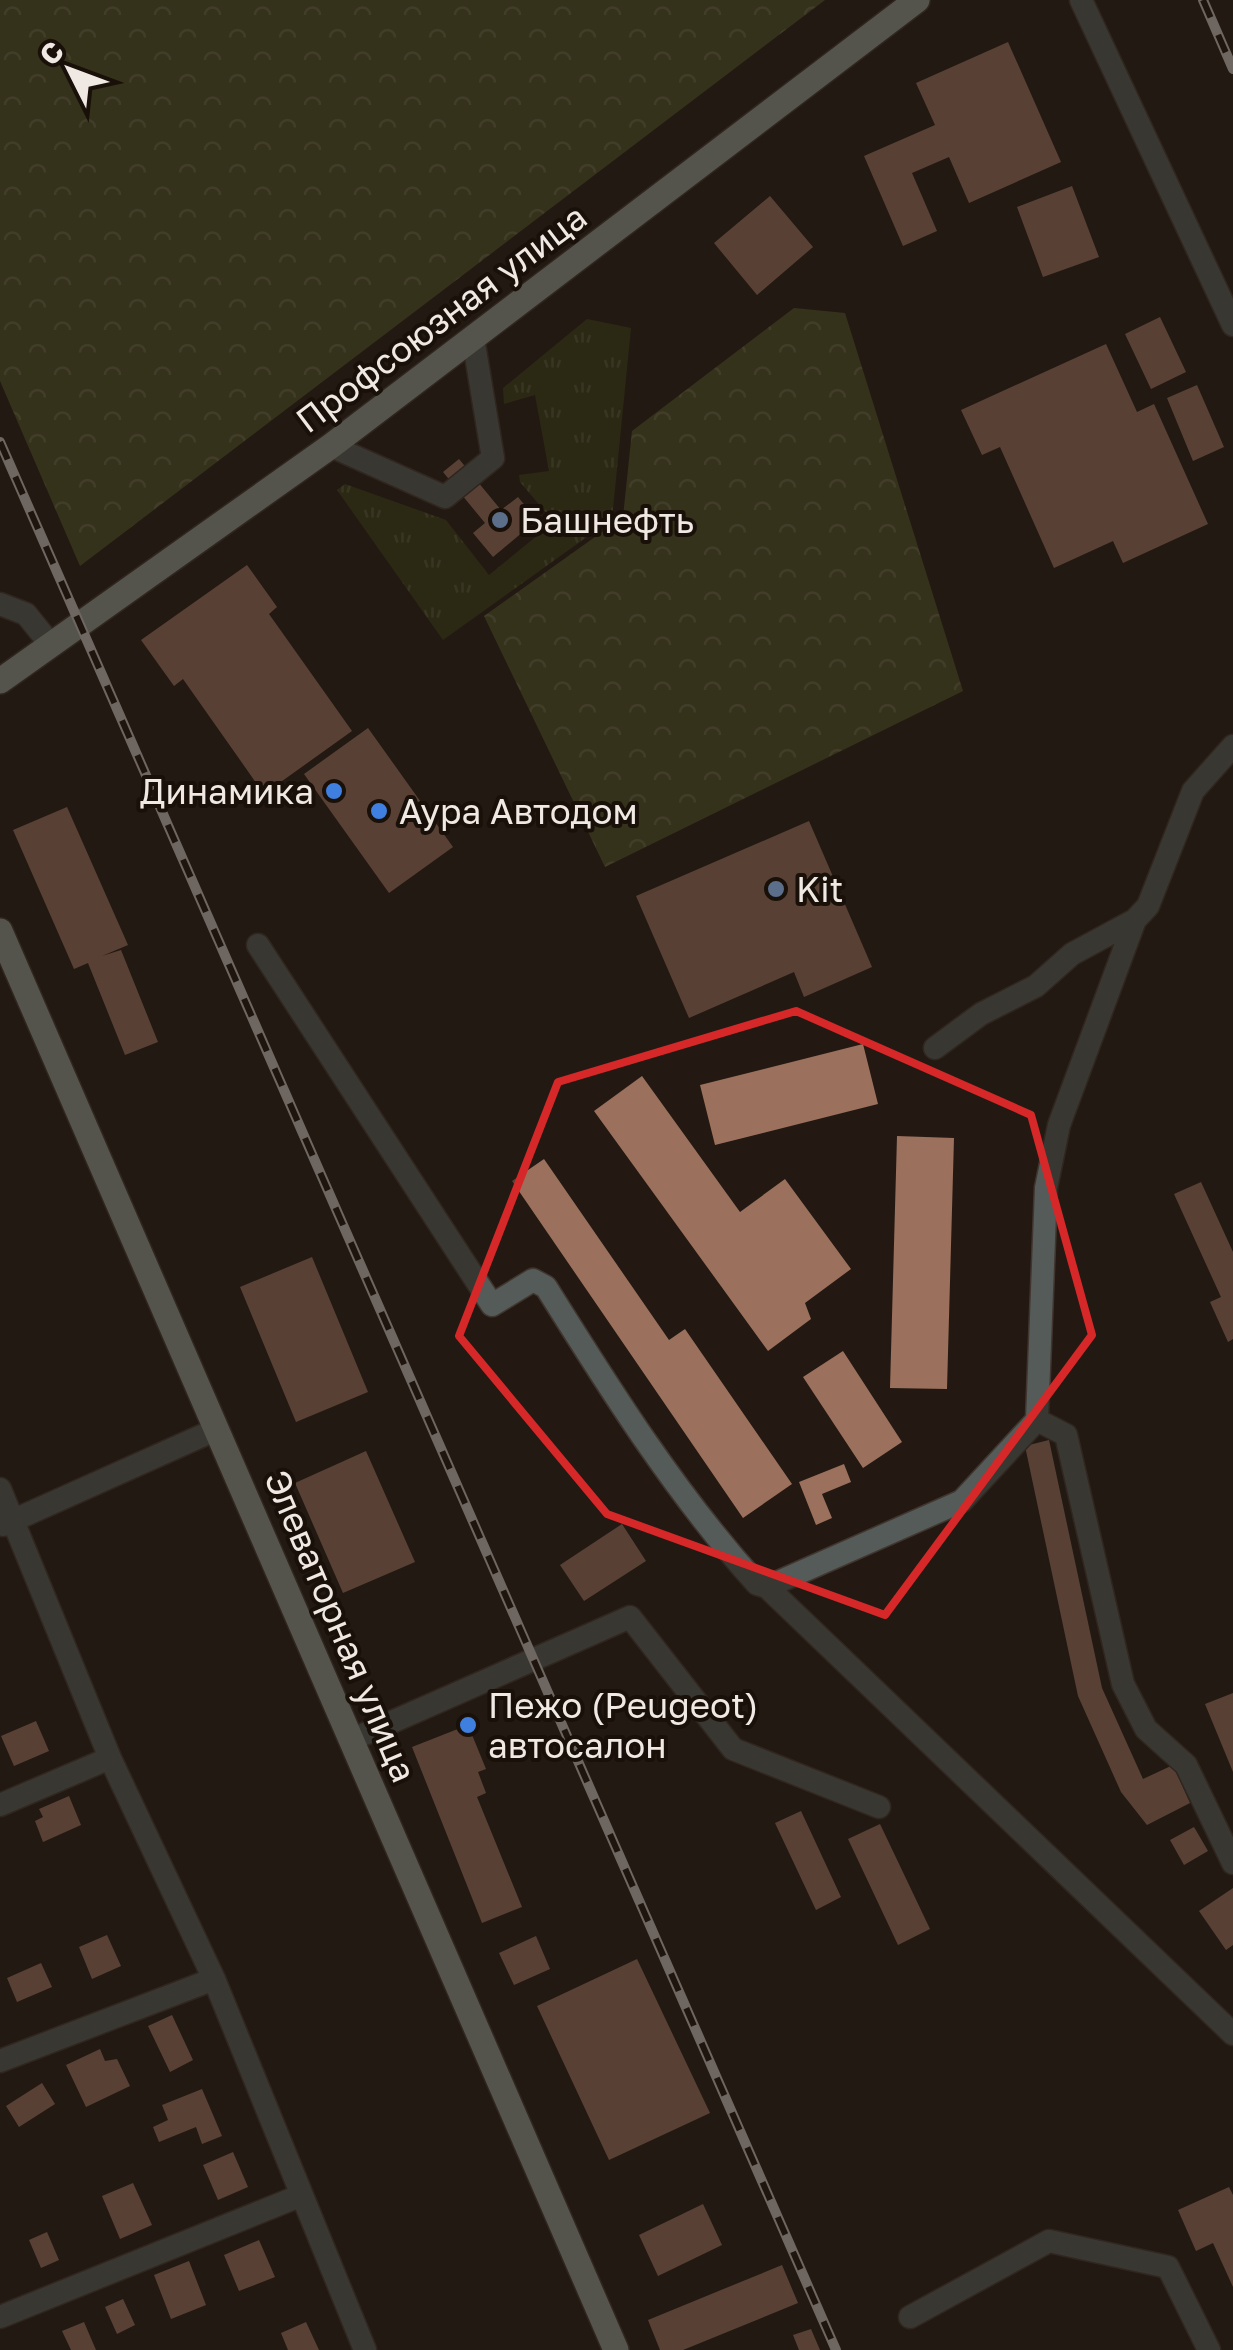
<svg xmlns="http://www.w3.org/2000/svg" width="1233" height="2350" viewBox="0 0 1233 2350" font-family="'Golos Text',sans-serif">
<style>
.grass{fill:url(#grass-tufts)}
.forest{fill:url(#forest-crowns)}
.building{fill:#9b705d}
.lines{fill:none;stroke-linecap:round;stroke-linejoin:round}
.minor-casing{stroke:#40362f;stroke-width:25}
.major-casing{stroke:#40362f;stroke-width:28}
.minor{stroke:#555b58;stroke-width:22}
.major{stroke:#909c95;stroke-width:25}
.rail-casing{stroke:#cbc3be;stroke-width:10}
.rail{stroke:#191009;stroke-width:6;stroke-dasharray:19;stroke-linecap:butt}
.marked{fill:none;stroke:#d62828;stroke-width:8;stroke-linejoin:round}
.service-dot{fill:#5c6f8a;stroke:#191009;stroke-width:4}
.shop-dot{fill:#3f7fe0;stroke:#191009;stroke-width:4}
.labels{text-anchor:middle;dominant-baseline:central;stroke-width:8;stroke-linejoin:round;paint-order:stroke}
.street-label{font-size:35px;fill:#efe8e3;stroke:#191009}
.poi-label{font-size:35px;fill:#efe8e3;stroke:#191009;text-anchor:start}
</style>
<defs>
<pattern id="grass-tufts" width="24" height="20" patternUnits="userSpaceOnUse" patternTransform="scale(2.5)"><rect width="24" height="20" fill="#373b17"/><path d="M3 7l-1-3M5 7V3M7 7l1-3M15 17l-1-3M17 17v-4M19 17l1-3" fill="none" stroke="#545739"/></pattern>
<pattern id="forest-crowns" width="20" height="18" patternUnits="userSpaceOnUse" patternTransform="scale(2.5)"><rect width="20" height="18" fill="#4c5027"/><path d="M2 6a3 3 0 1 1 6 0M12 15a3 3 0 1 1 6 0" fill="none" stroke="#666946"/></pattern>
</defs>
<rect width="100%" height="100%" fill="#231912"/>
<path class="grass" d="M587,319l44,9 -19,191 -169,121 -106,-150 8,-6 101,36 43,55 65,-53 -34,-40 -1,-7 30,-4 -14,-76 -31,9 -1,-16z"/>
<path class="forest" d="M0,0h825l-745,566 -80,-185z
M794,308l51,5 118,378 -358,176 -121,-251 139,-99 9,-86z"/>
<path class="building" d="M1008,42l53,120 -92,41 -20,-46 -37,16 25,58 -34,15 -39,-90 71,-31 -19,-42z
M1072,186l27,71 -56,20 -26,-70z
M770,196l43,51 -56,48 -43,-52z
M1160,317l26,55 -35,17 -26,-55z
M1106,344l31,68 17,-8 54,120 -85,39 -10,-22 -59,27 -54,-121 -18,8 -21,-45z
M1197,385l27,62 -31,14 -26,-63z
M459,459l42,51 17,-13 19,23 -44,37 -20,-24 12,-10 -42,-51z
M247,565l30,42 -8,7 83,117 -88,63 -81,-115 -9,7 -33,-46z
M368,728l85,119 -64,46 -85,-119z
M67,807l61,138 -26,11 19,-6 37,92 -33,13 -37,-92 -14,6 -61,-139z
M809,821l63,146 -68,30 -10,-25 -105,46 -53,-122z
M863,1044l15,60 -163,41 -15,-60z
M642,1076l98,136 45,-33 66,90 -46,34 6,16 -43,32 -174,-240z
M897,1136l57,2 -7,251 -57,-1z
M544,1159l125,181 16,-11 107,155 -49,34 -231,-337z
M1201,1182l32,70v87l-5,3 -18,-40 11,-5 -47,-103z
M312,1257l56,135 -72,30 -56,-135z
M843,1351l59,91 -39,26 -60,-91z
M1049,1440l53,248 41,91 30,-14 17,38 -43,22 -26,-33 -43,-96 -53,-250z
M366,1451l49,111 -72,31 -48,-110z
M844,1464l7,18 -29,12 10,24 -16,7 -17,-43z
M622,1524l24,37 -62,40 -24,-36z
M1233,1693v79l-28,-68z
M36,1721l13,30 -35,15 -13,-30z
M468,1725l18,44 -8,3 8,21 -9,4 45,110 -40,16 -70,-176z
M69,1796l12,29 -38,17 -8,-21 8,-4 -4,-8z
M801,1811l40,86 -25,13 -41,-87z
M880,1824l50,105 -32,16 -50,-106z
M1194,1827l14,24 -24,14 -14,-25z
M1233,1888v57l-7,5 -27,-39z
M107,1935l14,31 -29,13 -13,-32z
M536,1936l14,33 -36,16 -15,-32z
M637,1959l73,154 -101,47 -72,-154z
M41,1963l11,24 -35,15 -10,-24z
M172,2015l21,45 -23,12 -22,-46z
M100,2049l5,12 12,-2 13,27 -44,21 -20,-42z
M42,2083l13,21 -36,23 -13,-21z
M202,2089l20,47 -20,8 -6,-17 -37,15 -6,-15 15,-7 -6,-15z
M233,2152l15,35 -30,13 -15,-35z
M133,2183l19,42 -32,14 -18,-43z
M1229,2187l4,8v92l-20,-44 -17,8 -18,-41z
M703,2204l19,41 -64,31 -19,-41z
M47,2232l12,28 -18,8 -12,-28z
M259,2240l16,37 -36,14 -15,-36z
M189,2261l17,44 -35,14 -17,-44z
M782,2265l16,38 -115,47h-23l-12,-30z
M123,2299l12,26 -18,9 -12,-27z
M84,2322l12,28h-25l-9,-19z
M306,2322l13,28h-31l-7,-17z
M811,2329l9,21h-21l-6,-15z"/>
<g class="lines">
<g class="minor-casing">
<path id="minor" d="M1081,0l152,325
M331,446l114,51 48,-39 -20,-120
M0,604l26,10 25,31
M258,945l234,360 41,-25 13,7c65,104 129,206 211,297l10,3 195,-86 75,-81 9,-232 13,-63 76,-205
M935,1048l46,-34 55,-28 36,-32 63,-34 13,-14 45,-115 40,-45
M1037,1420l29,15 57,249 23,45 40,36 47,98
M0,1489l110,269 104,221 151,371
M3,1525l214,-96
M767,1587l466,447
M351,1740l279,-123 103,132 146,58
M0,1805l110,-47
M0,2061l214,-82
M0,2317l302,-122
M910,2317l139,-76 119,26 41,83"/>
</g>
<g class="major-casing">
<path id="major" d="M0,681l331,-235 586,-446
M0,931l616,1419"/>
</g>
<use href="#minor" class="minor"/>
<use href="#major" class="major"/>
<g class="rail-casing">
<path id="rail" d="M1203,0l30,69
M0,442l836,1908"/>
</g>
<use href="#rail" class="rail"/>
</g>
<path d="M0 0H1233V2350H0ZM796,1011l235,104 61,220 -207,280 -278,-101 -148,-178 99,-254z" fill="#231912" fill-opacity=".55" fill-rule="evenodd"/>
<path class="marked" d="M796,1011l235,104 61,220 -207,280 -278,-101 -148,-178 99,-254z"/>
<g class="service-dot">
<circle cx="500" cy="520" r="10"/>
<circle cx="776" cy="889" r="10"/>
</g>
<g class="shop-dot">
<circle cx="334" cy="791" r="10"/>
<circle cx="379" cy="811" r="10"/>
<circle cx="468" cy="1725" r="10"/>
</g>
<g class="labels">
<g class="street-label">
<text transform="translate(441 318) rotate(-37)">Профсоюзная улица</text>
<text transform="translate(341 1626) rotate(67)">Элеваторная улица</text>
</g>
<g class="poi-label">
<text x="520" y="520">Башнефть</text>
<text x="314" y="791" text-anchor="end">Динамика</text>
<text x="399" y="811">Аура Автодом</text>
<text x="796" y="889">Kit</text>
<text x="488" y="1705">Пежо (Peugeot)<tspan x="488" dy="40">автосалон</tspan></text>
</g>
</g>
<g transform="translate(70 70) rotate(312)" stroke="#191009" stroke-width="8" paint-order="stroke">
<path d="M0-8L18 38L0 25L-18 38Z" fill="#efe8e3"/>
<text y="-15" font-size="28" font-weight="bold" text-anchor="middle" fill="#efe8e3">С</text>
</g>
</svg>
